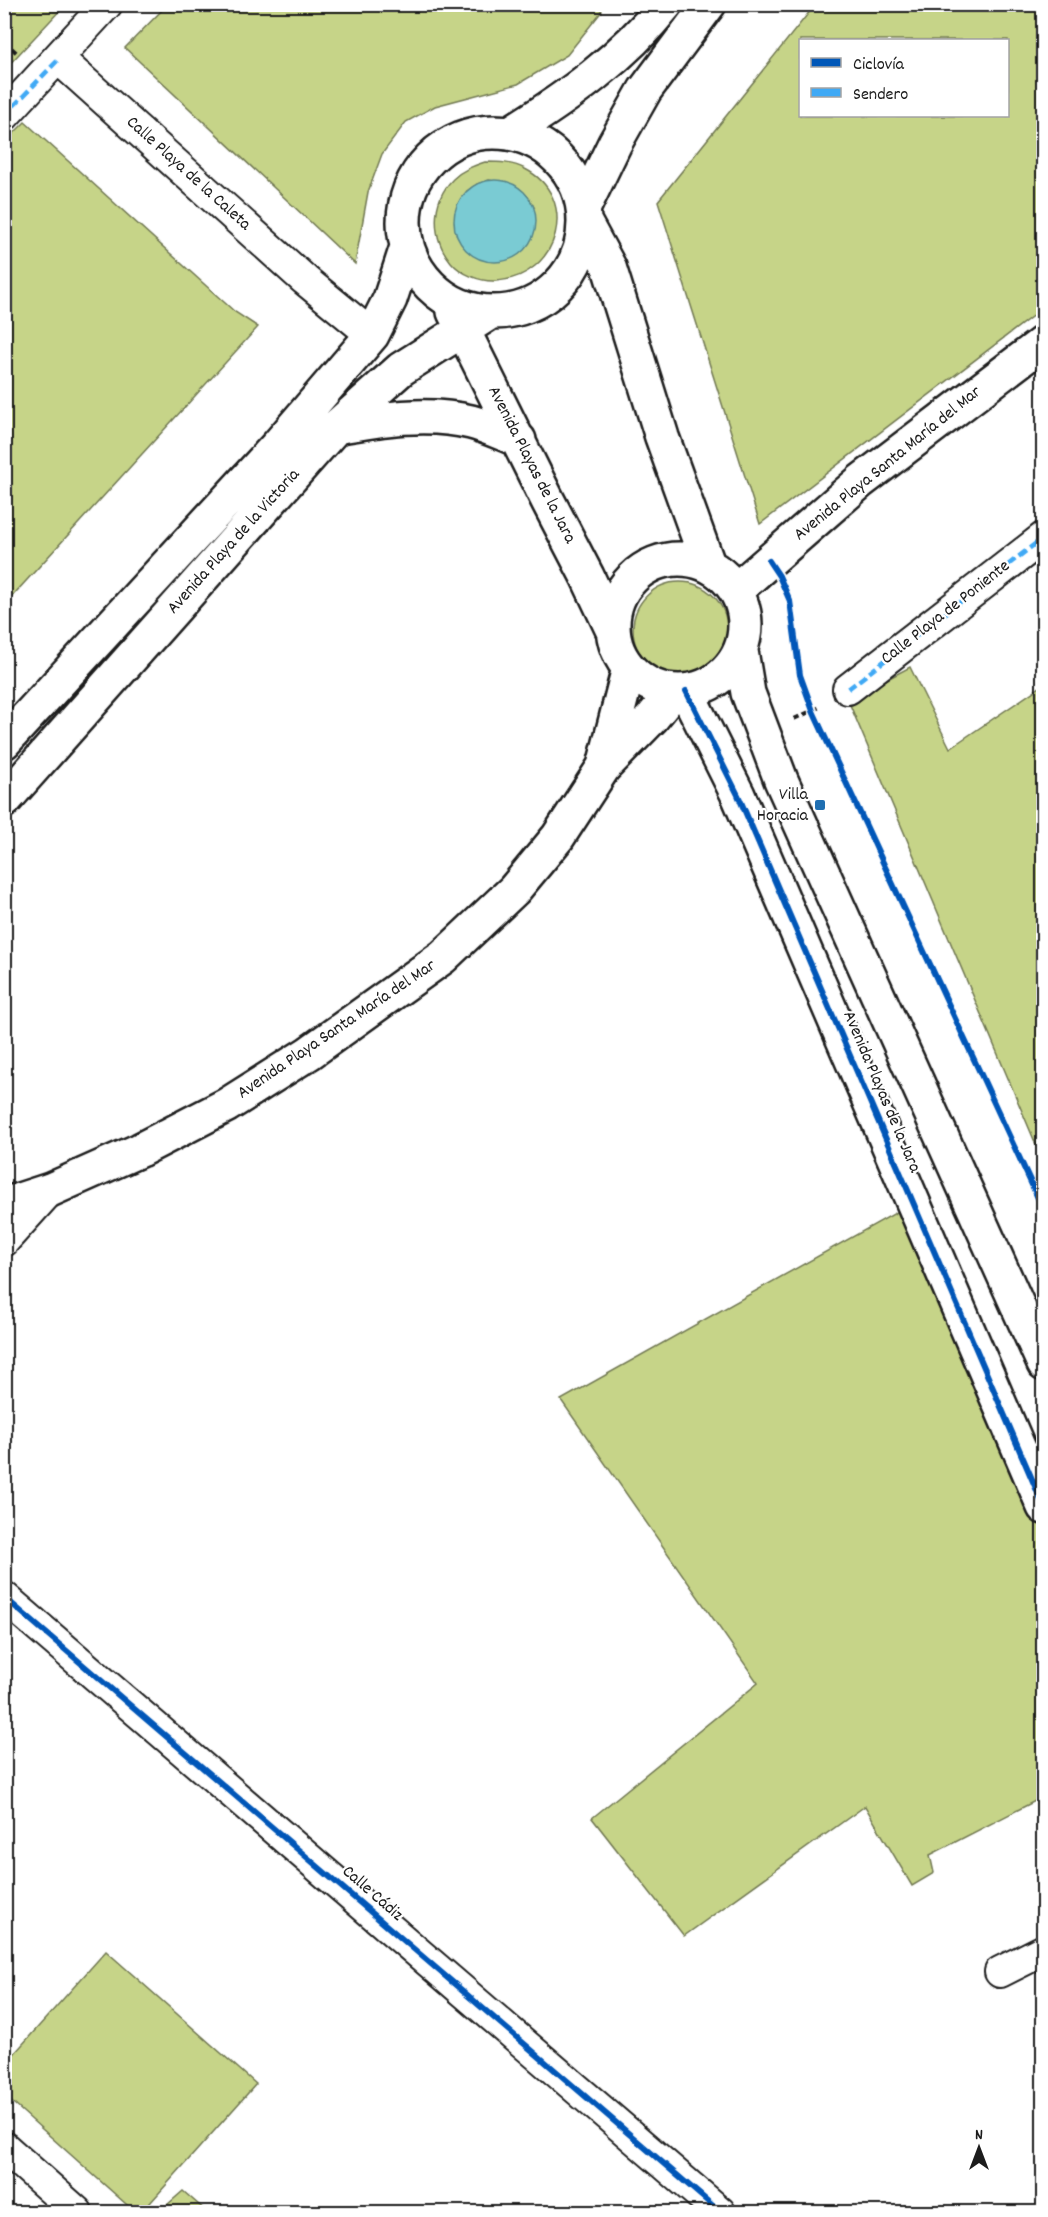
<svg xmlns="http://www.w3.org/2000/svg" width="1048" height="2217" viewBox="0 0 1048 2217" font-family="Dekko,sans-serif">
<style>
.green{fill:#c6d488;stroke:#717852;stroke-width:1.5;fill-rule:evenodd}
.water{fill:#7acbd3;stroke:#54858a;stroke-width:1.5}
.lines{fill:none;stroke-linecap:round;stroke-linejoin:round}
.street-casing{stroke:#1c1c1c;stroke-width:34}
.secondary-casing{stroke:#1c1c1c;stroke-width:38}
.path{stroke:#1c1c1c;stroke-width:4;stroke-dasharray:6 4.5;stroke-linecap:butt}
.street{stroke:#fff;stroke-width:30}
.secondary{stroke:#fff;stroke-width:33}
.quiet{stroke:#3fa9f5;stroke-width:4.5;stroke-dasharray:9 4.5;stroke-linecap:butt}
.cycleway-casing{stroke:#fff;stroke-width:10}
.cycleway{stroke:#0057b8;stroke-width:6}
.poi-dot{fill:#1f6fb2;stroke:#fff;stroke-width:2}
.labels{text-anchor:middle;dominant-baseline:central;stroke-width:4.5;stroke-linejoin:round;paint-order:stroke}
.street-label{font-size:18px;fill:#1c1c1c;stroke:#fff}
.poi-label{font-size:18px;fill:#1c1c1c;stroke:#fff;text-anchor:end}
</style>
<rect width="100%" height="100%" fill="#fff"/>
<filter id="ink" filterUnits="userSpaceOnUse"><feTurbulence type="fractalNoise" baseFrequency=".0167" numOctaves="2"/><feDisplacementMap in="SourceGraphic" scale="12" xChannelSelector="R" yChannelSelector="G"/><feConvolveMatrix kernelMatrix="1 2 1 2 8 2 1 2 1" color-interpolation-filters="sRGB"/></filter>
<g filter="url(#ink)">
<path class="green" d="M5,4l60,1 -60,64 -1,-64z
M595,4l7,7 -35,44 -49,29 -83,22 -29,16 -24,32 -14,38 -13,72 -230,-216 42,-43z
M815,5h228v303l-283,216 -102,-323zM800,40h208v76h-208z
M25,122l210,190 23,15 -253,277 -1,-461z
M485,162c14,0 27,0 40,7 55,28 35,108 -29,112 -16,1 -35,-7 -45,-19 -20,-24 -20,-61 2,-83 9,-9 20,-13 32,-17zM489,180c24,5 33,4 45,27l-67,-16 10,-7z
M633 629a47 47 0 1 1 94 0a47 47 0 1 1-94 0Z
M910,667l40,81 93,-63v476l-195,-461z
M913,1203l130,304v290l-113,58 4,18 -22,13 -47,-80 -181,130 -92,-118 166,-135 -197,-283z
M106,1951l150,133 -114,128h-7l-130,-116v-32z
M183,2191l24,21h-48z"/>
<path class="water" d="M454 221a41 41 0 1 1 82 0a41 41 0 1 1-82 0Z"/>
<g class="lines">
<g class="street-casing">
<path id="street" d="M59,59l246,221 67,55
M4,116l103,-112
M848,689l196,-152
M4,1241l46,-51
M4,1597l716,615
M1000,1972l44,-22
M4,2147l73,65"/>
</g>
<g class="secondary-casing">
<path id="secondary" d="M404 222a90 90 0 1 1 180 0a90 90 0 1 1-180 0Z
M510,133c58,-36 113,-75 156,-129
M584,207l31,-64 30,-53 64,-86
M585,223l24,44 53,170 46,127
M454,312l94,189 39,75 26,55
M336,427c44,-8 91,-16 135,-5 16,4 32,12 48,18
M613 625a66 66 0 1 1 132 0a66 66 0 1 1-132 0Z
M736,590l125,-109 183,-139
M741,651l7,42 33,87 263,584
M686,691l52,104 306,712
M4,742l272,-295 96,-112 18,-36 17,-52
M604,766l25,-98
M4,801l332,-374 65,-58 90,-57
M4,1205l46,-15 90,-40 87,-45 82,-52 134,-96 71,-67 44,-53 45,-69 49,-50 22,-27"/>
</g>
<path class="path" d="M4,41l13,12
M794,719l26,-12"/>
<use href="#street" class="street"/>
<use href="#secondary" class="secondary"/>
<path class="quiet" d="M4,116l55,-57
M848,689l196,-152"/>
<g class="cycleway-casing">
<path id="cycleway" d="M769,561l10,15 11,25 10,74 13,36 231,500
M686,691l52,104 306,712
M4,1597l716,615"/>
</g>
<use href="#cycleway" class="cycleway"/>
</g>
</g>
<rect class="poi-dot" x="814" y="799" width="12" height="12" rx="3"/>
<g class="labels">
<g class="street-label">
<text transform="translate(188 174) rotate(42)">Calle Playa de la Caleta</text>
<text transform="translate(888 464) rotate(-39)">Avenida Playa Santa María del Mar</text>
<text transform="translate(531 465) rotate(63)">Avenida Playas de la Jara</text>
<text transform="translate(234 542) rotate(-48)">Avenida Playa de la Victoria</text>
<text transform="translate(946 613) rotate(-38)">Calle Playa de Poniente</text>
<text transform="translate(337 1030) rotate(-34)">Avenida Playa Santa María del Mar</text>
<text transform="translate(881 1092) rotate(67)">Avenida Playas de la Jara</text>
<text transform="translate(372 1894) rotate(41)">Calle Cádiz</text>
</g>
<g class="poi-label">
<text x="808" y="795">Villa<tspan x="808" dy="21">Horacia</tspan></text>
</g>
</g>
<rect width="1048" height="2217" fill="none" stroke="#fff" stroke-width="24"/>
<rect x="12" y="12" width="1024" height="2193" fill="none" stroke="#1c1c1c" stroke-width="2" filter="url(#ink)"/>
<rect x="799" y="39" width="210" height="78" fill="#ffffff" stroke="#a4a4a4" stroke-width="1.5"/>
<rect x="811" y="58" width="30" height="9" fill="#0057b8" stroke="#a4a4a4" stroke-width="1.5"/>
<text x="853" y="69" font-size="18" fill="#1c1c1c">Ciclovía</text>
<rect x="811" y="88" width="30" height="9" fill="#3fa9f5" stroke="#a4a4a4" stroke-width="1.5"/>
<text x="853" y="99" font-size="18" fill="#1c1c1c">Sendero</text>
<g transform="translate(979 2148)" stroke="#ffffff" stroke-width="4.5" paint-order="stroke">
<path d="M0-4.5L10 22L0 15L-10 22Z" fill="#1c1c1c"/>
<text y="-9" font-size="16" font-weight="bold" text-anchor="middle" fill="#1c1c1c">N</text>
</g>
</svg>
